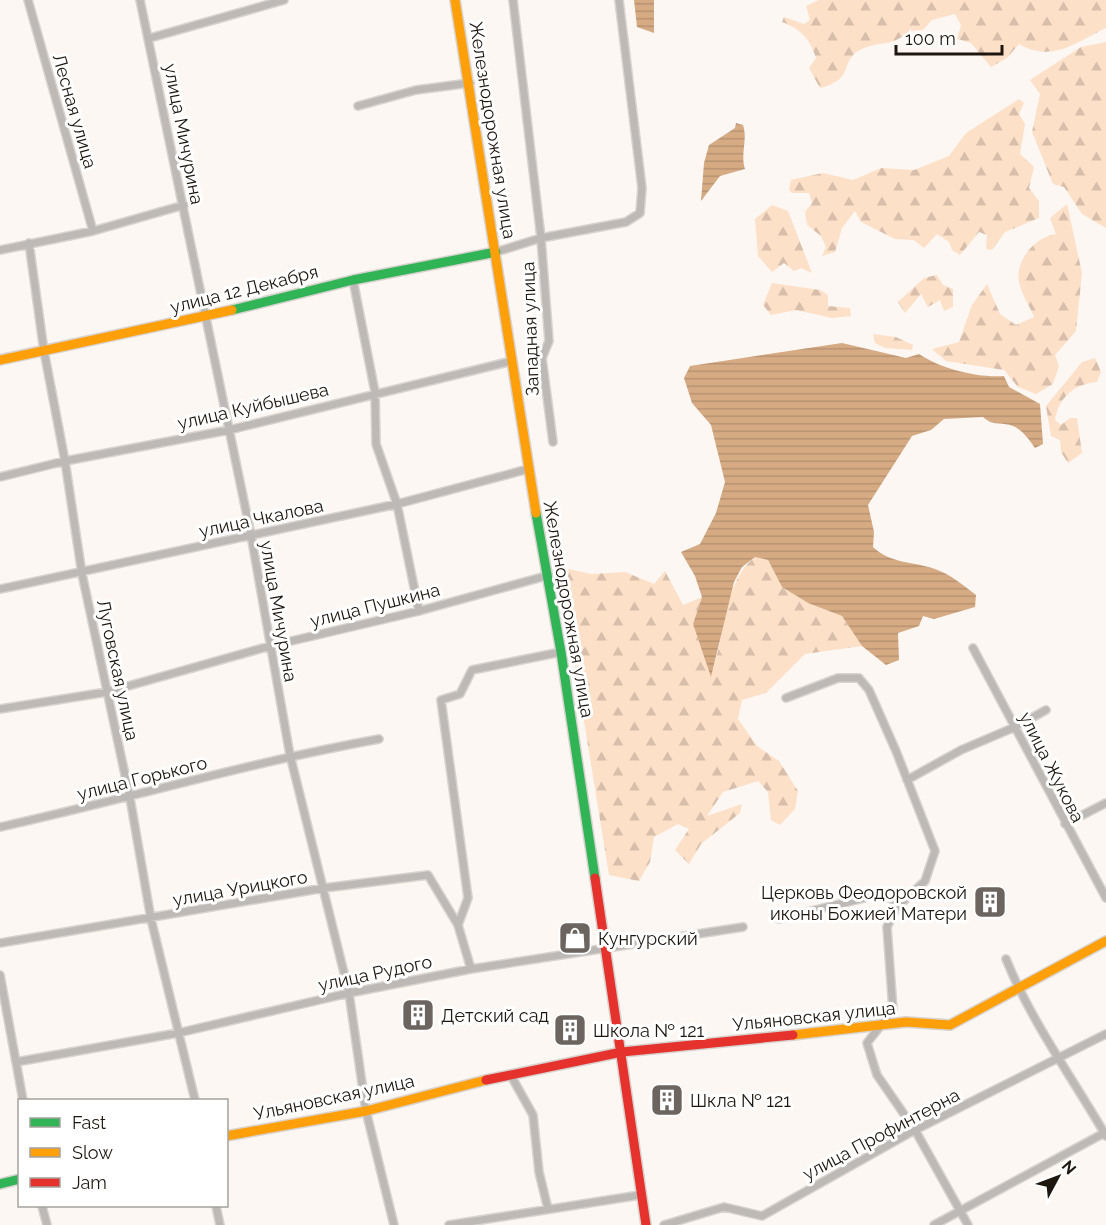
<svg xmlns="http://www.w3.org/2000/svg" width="1106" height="1225" viewBox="0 0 1106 1225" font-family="Raleway,sans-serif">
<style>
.forest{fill:url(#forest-firs)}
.water{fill:url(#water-rules)}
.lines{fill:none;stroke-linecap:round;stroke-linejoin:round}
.street-casing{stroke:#d8d3cf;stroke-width:10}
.fast-casing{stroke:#d8d3cf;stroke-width:12}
.slow-casing{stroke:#d8d3cf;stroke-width:12}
.jam-casing{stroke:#d8d3cf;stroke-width:12}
.street{stroke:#bcb9b6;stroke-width:7}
.fast{stroke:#30b455;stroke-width:9}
.slow{stroke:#ff9f0a;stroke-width:9}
.jam{stroke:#e5322d;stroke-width:9}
.labels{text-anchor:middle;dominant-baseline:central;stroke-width:6;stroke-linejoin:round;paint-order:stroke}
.street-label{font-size:18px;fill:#1e1710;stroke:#fff}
.poi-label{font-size:18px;fill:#1e1710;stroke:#fff;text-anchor:start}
</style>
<defs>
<pattern id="forest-firs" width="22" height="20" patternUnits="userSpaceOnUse" patternTransform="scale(1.5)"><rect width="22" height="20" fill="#fde0c8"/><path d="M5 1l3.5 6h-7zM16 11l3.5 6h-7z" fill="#d8bfab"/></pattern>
<pattern id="water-rules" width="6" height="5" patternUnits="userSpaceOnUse" patternTransform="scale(1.5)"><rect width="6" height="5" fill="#d6ab84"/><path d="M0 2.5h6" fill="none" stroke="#b79271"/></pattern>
</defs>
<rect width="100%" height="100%" fill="#fcf7f2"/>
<path class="forest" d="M819,0h287v28c-31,15 -54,35 -87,16l-12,14 -16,9 -20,-24 -14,-4 4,-14 -6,-11 -23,6 -9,10 -14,1c-18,17 -27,9 -47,18 -24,11 -5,30 -42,39l-11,-20 7,-10c-6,-19 -15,-29 -34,-36l2,-5 20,7 6,-4 -4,-14z
M1106,42v186l-24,-14 -18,-27 -11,-3 -21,-52 8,-38 -10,-14 51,-33z
M1019,99l5,4 -5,11 6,10 -5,30 14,13 -5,21 10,13v17l-34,14 -13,18 -6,-1 1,-14 -8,-3 -19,23 -8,-5 -3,-8 -12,-8 -13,14 -10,-8 -19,-1 -34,-17 -6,-11 -13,17 -7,24 -13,4 4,-9 -5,-11 -14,-11 -2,-13 7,-9 -3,-10h-17l-3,-3 2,-10 32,-7 30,7 28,-12 33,2 35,-14 17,-23z
M1067,204l15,69 -6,58 -21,24 4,11 -6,18 -17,10 -18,-7 -14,-17 -58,-9 -14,-12 27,-7 13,-37 15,-21 13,30 16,11 18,-8c-4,-11 -13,-23 -15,-35 -4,-22 16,-45 37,-48l-6,-16z
M772,205l16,6 24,62 -11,-5 -7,3 -10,-8 -12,9 -14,-16 -3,-37z
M937,275l6,10 10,4v18l-9,4 -4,-11 -12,7 -7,-13 -16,19 -7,-11 26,-24z
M772,283l48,7 8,5v11l22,2 1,8 -19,2 -36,-8 -25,5 -8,-10z
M873,334l23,3 17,8 -1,5 -27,-2 -10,-5z
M1095,358l6,14 -4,10c-23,2 -38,15 -42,38l6,5 9,-7h7l5,35 -14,10 -7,-11 -1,-12 -9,-4 -5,-30 36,-44z
M755,557l13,3 14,27 26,16 34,13 20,30 -57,8 -39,39 -24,7 -4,19 19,27 22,15 19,30 -3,18 -15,16 -9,-5 -3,-28 -10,-11 -35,11 -16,24 35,-12 -2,9 -39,31 -12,20 -14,-14 14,-21 -11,-5 -24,13 -4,25 -11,19 -30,-6 -50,-308 33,7 33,-2 29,12 11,-13 18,34 19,-8 -9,27 18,52c14,-37 12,-95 44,-119z"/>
<path class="water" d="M634,0h20v33l-17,-6z
M736,123l7,2c5,15 -3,29 2,44l-25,7 -19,25 3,-38 5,-18 26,-17z
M842,343l64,15 13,-4c22,15 59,24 85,22l5,11 31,17 3,40 -8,4c-7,-10 -14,-20 -25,-23 -12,-3 -17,1 -27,-8l-39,2 -13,11 -19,6 -44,69 6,27 -1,15c18,17 39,14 62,22 15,5 28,16 41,26l-1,12 -41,12 -11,-3 -4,10 -21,7 1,27 -13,5 -24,-19 -20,-30 -34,-13 -26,-16 -14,-27 -13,-3 -13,10 -8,15 -23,95 -18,-53 9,-27 -7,-21 -14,-24 19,-8 16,-31 9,-31 -14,-57 -19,-22 -8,-25 6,-12z"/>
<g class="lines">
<g class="street-casing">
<path id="street" d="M28,0l65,231
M140,0l111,535 39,220 59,238 17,118 28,114
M513,0l28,238 8,103 -7,17 11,84
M150,38l134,-38
M358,106l58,-16 54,-7
M29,243l15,108 21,110 17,113 48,224 21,121 44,181
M0,250l93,-19 91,-26
M496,252l45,-14 85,-16 14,-9 2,-25 -23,-188
M353,280l22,112 1,52 21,60 22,107
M0,477l65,-16 164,-31 283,-69
M0,589l397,-85 131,-35
M973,648l133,250
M786,698l52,-20h21l10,12 27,61 39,100 -10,30 -29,27 -9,19 6,83 -26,33 10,32 38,55 53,95
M0,709l107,-17 163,-46 149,-35 127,-35
M907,780l54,-30 54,-23 31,-17
M1065,824l41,-21
M0,827c127,-28 251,-65 379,-88
M779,919l101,-25 21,9
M0,943l324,-55 104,-13 30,50
M1006,959c26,64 66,118 100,177
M471,969l-13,-44 10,-27 -27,-198 19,-6 12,-24 89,-18
M0,975l23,125
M16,1062l162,-29 171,-40 122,-24 272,-42
M510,1074l23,41 6,57 9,37
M42,1206l5,19
M216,1206l4,19
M449,1225l191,-30
M664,1225l60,-18 38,9 153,-86 191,-96
M934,1225l172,-93"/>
</g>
<g class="fast-casing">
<path id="fast" d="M232,310l121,-30 143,-28
M536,513l25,139 34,226
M0,1184l20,-5"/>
</g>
<g class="slow-casing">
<path id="slow" d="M455,0l81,513
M0,360l232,-50
M793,1035l113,-13 44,3 156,-84
M226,1136l140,-25 120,-31"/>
</g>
<g class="jam-casing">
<path id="jam" d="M595,878l51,347
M486,1080l136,-28 171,-17"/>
</g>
<use href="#street" class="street"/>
<use href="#fast" class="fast"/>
<use href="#slow" class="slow"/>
<use href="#jam" class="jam"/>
</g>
<defs>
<g id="building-square" transform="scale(1.725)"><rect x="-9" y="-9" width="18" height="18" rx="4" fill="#6c655f" stroke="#fff"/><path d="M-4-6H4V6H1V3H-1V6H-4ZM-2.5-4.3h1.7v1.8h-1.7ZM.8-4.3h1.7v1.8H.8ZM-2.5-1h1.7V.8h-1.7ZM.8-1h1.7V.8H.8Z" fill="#fff"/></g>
<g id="shop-square" transform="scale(1.725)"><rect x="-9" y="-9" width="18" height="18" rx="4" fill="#6c655f" stroke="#fff"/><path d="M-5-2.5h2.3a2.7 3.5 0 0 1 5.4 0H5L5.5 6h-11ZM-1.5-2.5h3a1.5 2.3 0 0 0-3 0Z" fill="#fff"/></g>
</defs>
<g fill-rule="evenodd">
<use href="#building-square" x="990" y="902"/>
<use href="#shop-square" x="575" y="938"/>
<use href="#building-square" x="418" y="1015"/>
<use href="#building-square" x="570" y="1030"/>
<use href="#building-square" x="667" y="1100"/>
</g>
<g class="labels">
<g class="street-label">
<text transform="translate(75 111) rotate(74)">Лесная улица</text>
<text transform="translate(493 130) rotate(81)">Железнодорожная улица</text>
<text transform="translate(184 134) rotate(79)">улица Мичурина</text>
<text transform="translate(244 289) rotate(-14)">улица 12 Декабря</text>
<text transform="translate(530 329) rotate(-92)">Западная улица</text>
<text transform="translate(253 406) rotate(-13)">улица Куйбышева</text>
<text transform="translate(261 518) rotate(-12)">улица Чкалова</text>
<text transform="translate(375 605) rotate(-14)">улица Пушкина</text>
<text transform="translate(569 609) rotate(80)">Железнодорожная улица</text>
<text transform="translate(279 611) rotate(80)">улица Мичурина</text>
<text transform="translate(118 670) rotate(78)">Луговская улица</text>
<text transform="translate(1052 767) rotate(63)">улица Жукова</text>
<text transform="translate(142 778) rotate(-14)">улица Горького</text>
<text transform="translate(240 888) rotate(-10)">улица Урицкого</text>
<text transform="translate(375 973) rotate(-12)">улица Рудого</text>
<text transform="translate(814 1016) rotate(-6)">Ульяновская улица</text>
<text transform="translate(334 1097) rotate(-12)">Ульяновская улица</text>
<text transform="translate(881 1134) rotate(-28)">улица Профинтерна</text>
</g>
<g class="poi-label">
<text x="967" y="892" text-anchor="end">Церковь Феодоровской<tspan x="967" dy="21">иконы Божией Матери</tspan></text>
<text x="598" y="938">Кунгурский</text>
<text x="441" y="1015">Детский сад</text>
<text x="593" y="1030">Школа № 121</text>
<text x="690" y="1100">Шкла № 121</text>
</g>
</g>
<rect x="18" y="1099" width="210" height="108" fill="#ffffff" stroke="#a5a29f" stroke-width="1.5"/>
<rect x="30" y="1118" width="30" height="9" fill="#30b455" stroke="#a5a29f" stroke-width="1.5"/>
<text x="72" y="1129" font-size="18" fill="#1e1710">Fast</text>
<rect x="30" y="1148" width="30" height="9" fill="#ff9f0a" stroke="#a5a29f" stroke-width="1.5"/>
<text x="72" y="1159" font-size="18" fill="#1e1710">Slow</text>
<rect x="30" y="1178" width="30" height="9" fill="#e5322d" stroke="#a5a29f" stroke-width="1.5"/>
<text x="72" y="1189" font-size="18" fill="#1e1710">Jam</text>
<g transform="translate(1058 1177) rotate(49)" stroke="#ffffff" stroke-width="4.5" paint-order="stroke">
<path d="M0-4.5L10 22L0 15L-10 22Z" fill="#1e1710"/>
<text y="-9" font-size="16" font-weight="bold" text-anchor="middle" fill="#1e1710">N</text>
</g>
<path d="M896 45v9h106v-9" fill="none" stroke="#1e1710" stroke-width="3"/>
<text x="905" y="45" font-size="18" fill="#1e1710" stroke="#ffffff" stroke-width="4.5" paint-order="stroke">100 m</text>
</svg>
